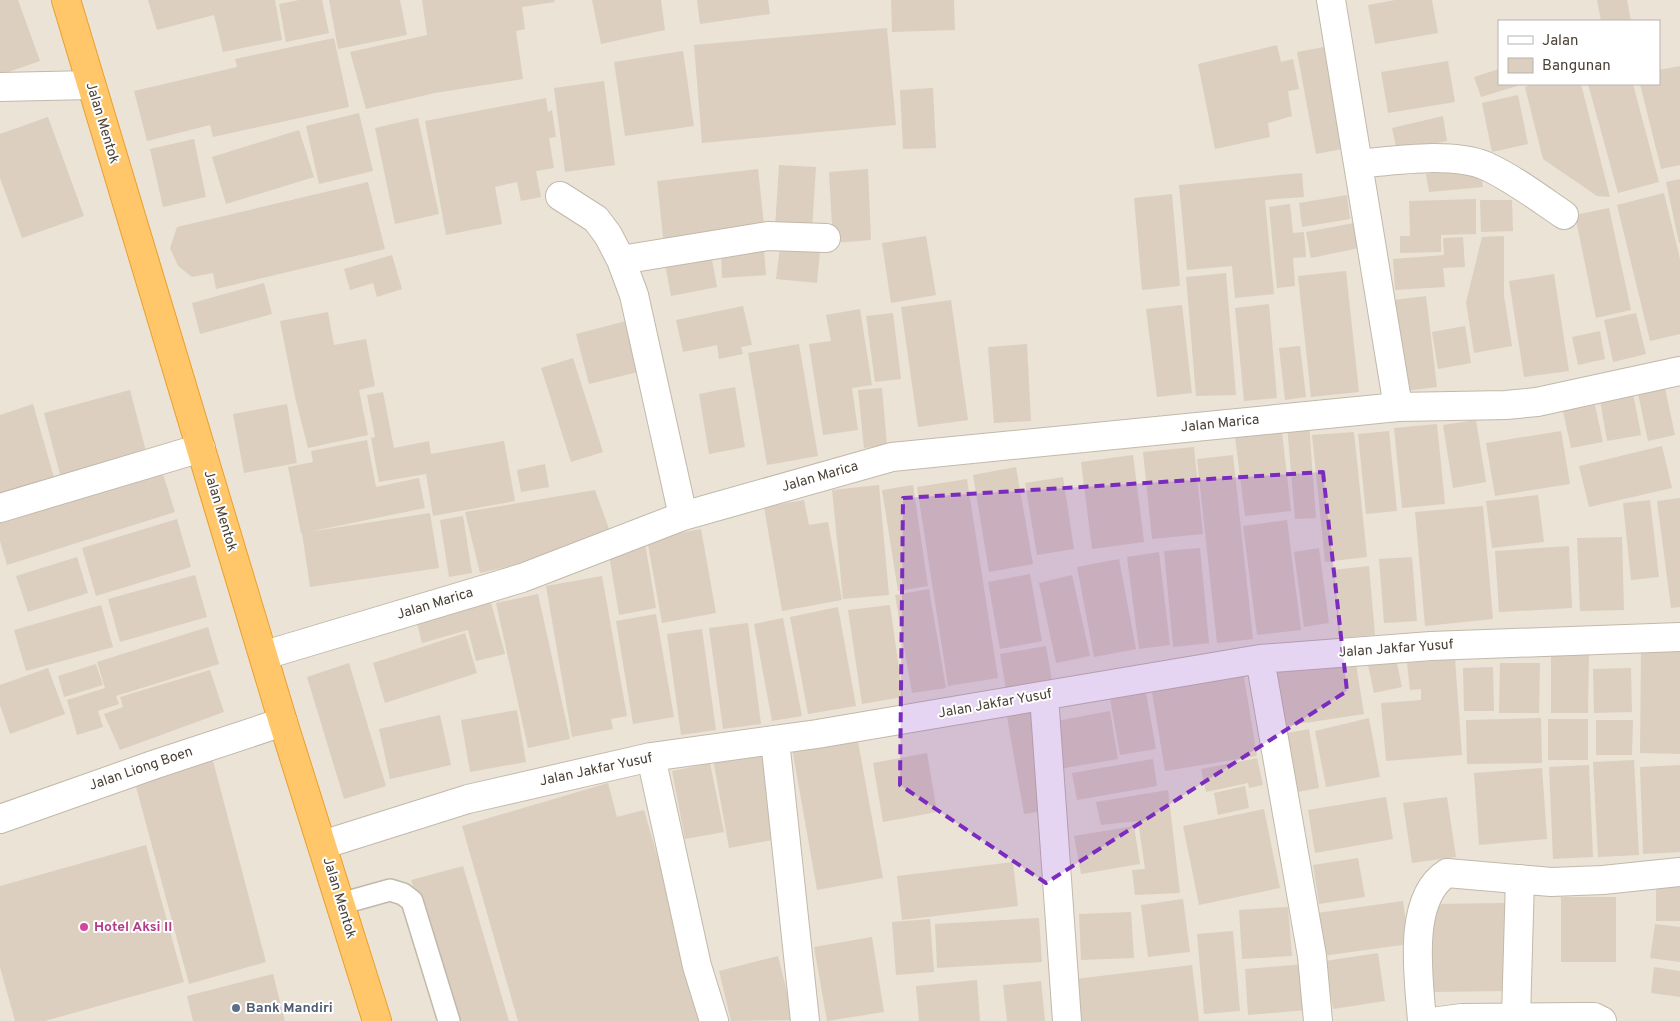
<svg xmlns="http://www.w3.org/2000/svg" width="1680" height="1021" viewBox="0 0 1680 1021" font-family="Overpass,sans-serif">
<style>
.residential{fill:#eae3d6;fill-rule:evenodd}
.building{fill:#dccfbf}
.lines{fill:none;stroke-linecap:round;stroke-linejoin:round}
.lane-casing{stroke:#c2b9aa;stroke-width:24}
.street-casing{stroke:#c2b9aa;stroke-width:30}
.highway-casing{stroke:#ed9e2b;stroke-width:30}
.lane{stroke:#fff;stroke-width:21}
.street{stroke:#fff;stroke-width:28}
.highway{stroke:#ffc76a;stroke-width:28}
.marked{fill:#7b2cbf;fill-opacity:0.2;stroke:#7b2cbf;stroke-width:4;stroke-dasharray:10 6;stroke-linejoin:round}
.hotel-dot{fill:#d1479c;stroke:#fff;stroke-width:2}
.service-dot{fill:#5c6f8a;stroke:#fff;stroke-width:2}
.labels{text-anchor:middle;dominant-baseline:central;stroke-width:4;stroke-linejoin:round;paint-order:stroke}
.street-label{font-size:14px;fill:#4a4136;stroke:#fff}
.hotel-label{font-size:14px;font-weight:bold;fill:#b23c85;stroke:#fff;text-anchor:start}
.service-label{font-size:14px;font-weight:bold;fill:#4e5e75;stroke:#fff;text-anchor:start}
</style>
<rect width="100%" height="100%" fill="#f6f1e8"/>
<path class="residential" d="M0,0h1680v1021h-1680zM1499,21h160v63h-160z"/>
<path class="building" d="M0,0h18l22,61 -40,14z
M148,0h127l7,40 -59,12 -9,-37 -57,15z
M299,0h23l7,33 -43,9 -7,-38z
M329,0h71l7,35 -69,14z
M422,0h132l1,2 -33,5 3,22 -9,2 7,48 -88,14 -69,16 -16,-57 77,-17z
M592,0h69l4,30 -64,14z
M697,0h71l2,14 -70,10z
M891,0h63l1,30 -63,2z
M1395,0h37l6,33 -63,11 -7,-39z
M1597,0h30l4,21h-30z
M887,28l9,97 -194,18 -8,-98z
M334,38l15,69 -136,30 -3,-12 -63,16 -13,-50 103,-24 -2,-8z
M1277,45l4,17 12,-3 6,30 -11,2 4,25 -24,7 2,14 -55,12 -17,-85z
M1324,47l18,102 -26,5 -19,-102z
M683,51l11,75 -69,10 -11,-74z
M1448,61l7,41 -67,11 -7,-41z
M1680,66v99l-19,4 -21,-85h19v-14z
M1499,69v15h17l1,2 -36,11 -7,-20z
M604,81l11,84 -50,7 -11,-84z
M1533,84h48l29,113 -13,-1 -54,-37 -18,-72z
M1588,84h45l26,98 -41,11z
M933,88l3,60 -33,1 -3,-59z
M1518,95l10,49 -36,8 -10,-49z
M546,98l2,14 4,-2 4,27 -7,1 5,30 -18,3 5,26 -20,4 -4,-19 -22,5 7,37 -56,11 -21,-114z
M359,113l14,58 -54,13 -13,-58z
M1443,116l4,25 -50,10 -5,-23z
M48,117l36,99 -62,22 -22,-60v-44z
M418,118l21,96 -44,10 -20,-96z
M299,130l15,47 -88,27 -14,-47z
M194,139l12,58 -43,10 -13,-58z
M779,165l37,2 -4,63 -37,-2z
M1480,167l3,20 -54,5 -3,-18z
M758,169l7,65 -101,12 -7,-65z
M868,169l3,71 -38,3 -4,-71z
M1302,173l2,24 -39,3 9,94 -39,4 -3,-32 -45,4 -8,-85z
M1680,179v64h-1l-13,-61z
M368,182l17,67 -169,40 -3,-16 -21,4 -14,-11 -8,-18 7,-21z
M1664,193l16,66v75l-30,7 -33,-136z
M1172,194l8,92 -38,4 -8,-92z
M1347,195l3,24 -48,8 -3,-24z
M1476,199v35l-35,1v17l-41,1v-17h10l-1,-35z
M1480,200h32l1,31 -32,1z
M1290,204l3,29 11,-1 2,25 -13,1 2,28 -18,2 -8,-81z
M1609,208l22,102 -35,8 -21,-103z
M1354,223l5,25 -48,10 -5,-26z
M926,236l10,59 -45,8 -9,-60z
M1504,236v60l8,50 -38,7 -8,-51 16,-65z
M1463,237l2,30 -22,1 2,19 -50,3 -2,-31 51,-4 -1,-17z
M780,247l40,5 -3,31 -41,-4z
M764,250l2,25 -44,3 -1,-26z
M711,254l6,33 -46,9 -6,-32z
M392,255l10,34 -25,8 -4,-14 -23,7 -6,-21z
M1346,271l13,121 -48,5 -13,-121z
M1226,273l10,122 -40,1 -10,-119z
M1554,274l15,97 -45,6 -15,-96z
M264,283l8,31 -72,20 -8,-31z
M1426,296l11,91 -32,4 -11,-91z
M951,300l17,120 -50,7 -17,-120z
M1269,304l8,94 -33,3 -9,-93z
M1182,305l10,88 -35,4 -11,-88z
M743,306l9,39 -11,2 2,7 -24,5 -2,-14 -34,7 -7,-32z
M860,309l12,76 -20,3 6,42 -35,5 -14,-91 22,-3 -5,-26z
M328,312l6,33 32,-6 9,47 -16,4 9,45 -60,13 -13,-51 -15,-76z
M893,313l8,66 -26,3 -9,-66z
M1636,313l10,41 -33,8 -9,-42z
M630,320l12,51 -53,13 -13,-50z
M1465,326l6,37 -33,6 -6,-37z
M1600,331l5,28 -27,6 -6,-28z
M799,344l19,112 -51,9 -19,-112z
M1027,344l4,77 -37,2 -6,-76z
M1300,346l6,51 -21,3 -6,-52z
M573,358l30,94 -32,10 -30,-94z
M735,387l10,60 -36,7 -10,-60z
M882,388l5,57 -23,3 -6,-58z
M1665,388l10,47 -27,6 -10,-47z
M130,390l18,69 -86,23 -18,-69z
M383,392l11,56 35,-7 2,13 73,-13 11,60 -82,15 -7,-42 -47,8 -8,-44 4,-1 -8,-42z
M1633,393l8,42 -34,6 -7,-41z
M33,404l22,77 -55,17v-83z
M287,404l10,59 -53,10 -11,-59z
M1595,405l8,37 -32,6 -8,-37z
M1476,420l10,62 -33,6 -10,-63z
M1281,423l10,88 -46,5 -11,-87z
M1309,423l7,95 -21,1 -8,-94z
M1437,424l8,80 -43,4 -8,-80z
M1389,431l8,80 -31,3 -8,-80z
M1561,431l9,53 -75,12 -9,-53z
M1354,432l13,125 -42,5 -13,-127z
M367,440l9,47 43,-9 6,30 -117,24 122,-19 9,55 -129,19 -8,-54h-1l-13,-66 25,-5 -2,-11z
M1662,446l10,42 -83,19 -10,-41z
M1194,447l9,87 -51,5 -9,-87z
M1133,455l11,87 -52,7 -11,-87z
M1233,455l20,184 -36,4 -20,-184z
M545,464l4,23 -28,5 -4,-22z
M1016,467l17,97 -44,8 -16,-97z
M162,471l13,41 -168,53 -7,-24v-19z
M1063,477l11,72 -37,6 -12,-72z
M967,479l31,199 -50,8 -31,-199z
M879,485l10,110 -46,4 -11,-109z
M913,485l15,101 -30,5 -16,-101z
M595,490l14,39 -82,33 -47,11 -15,-61z
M1538,495l6,47 -52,6 -6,-47z
M1680,498v109l-9,1 -14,-107z
M804,500l5,25 19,-3 14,78 -60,11 -18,-104z
M1650,500l9,77 -28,3 -8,-77z
M1483,506l10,113 -68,7 -10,-114z
M463,516l9,57 -23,4 -9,-57z
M177,519l14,48 -95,29 -14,-48z
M1287,520l14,110 -44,5 -14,-109z
M701,529l15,84 -54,10 -15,-84z
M1622,537l2,73 -44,1 -3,-73z
M645,543l11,65 -37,7 -11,-66z
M1569,546l3,62 -73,4 -4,-61z
M1200,548l9,95 -36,4 -9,-96z
M1319,548l10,75 -25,4 -10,-75z
M1159,552l11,93 -31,4 -12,-92z
M77,557l11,36 -60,19 -12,-36z
M1412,557l5,64 -33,2 -5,-64z
M1119,559l17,90 -42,8 -17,-90z
M1369,566l6,69 -36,3 -6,-68z
M1030,574l12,67 -42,8 -12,-67z
M195,575l12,42 -87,25 -12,-43z
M1072,575l18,81 -34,7 -17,-80z
M602,576l25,140 -16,3 2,10 -41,8 -26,-151z
M929,589l17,99 -34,5 -17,-98z
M538,594l32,145 -42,9 -32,-145z
M490,599l15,55 -29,7 -8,-31 -46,13 -6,-24z
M101,605l12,42 -87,24 -12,-41z
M890,605l13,92 -41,7 -14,-94z
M838,607l18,99 -48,8 -18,-97z
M656,614l18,103 -41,7 -17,-103z
M783,618l19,98 -30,5 -18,-97z
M748,623l13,101 -38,5 -14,-101z
M208,627l11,37 -103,32 3,8 -21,7 5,16 -26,8 -10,-35 38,-12 -8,-26z
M702,629l14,101 -35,5 -14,-101z
M465,633l12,40 -92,30 -12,-40z
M1046,646l6,35 -46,8 -6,-35z
M1641,650l39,1v103l-40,-1z
M1551,653h38l-1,60h-37z
M1395,654l7,33 -28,6 -7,-33z
M1355,658l9,56 -79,12 -8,-56z
M1455,659l7,96 -76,6 -5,-58 40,-3v-11l-11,1 -3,-27z
M349,663l37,123 -42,13 -37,-122z
M1500,663h40l-1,50h-40z
M96,664l7,21 -39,12 -6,-21z
M1493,667l1,44h-30l-1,-43z
M48,668l17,46 -55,20 -10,-29v-20z
M1631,668l1,44 -38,1 -1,-44z
M210,670l14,42 -104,38 -16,-36 19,-7 -3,-10z
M1243,671l14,85 -92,15 -14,-85z
M1145,687l11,62 -36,6 -11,-62z
M1031,707l18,103 -25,4 -18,-103z
M517,710l9,52 -56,10 -9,-52z
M1110,711l8,48 -59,10 -8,-47z
M440,715l11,50 -61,14 -11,-50z
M1369,718l11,59 -54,10 -11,-56z
M1541,718l1,45 -75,1 -1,-44z
M1548,719h40v41h-40z
M1596,720h37l-1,35h-36z
M1309,729l10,59 -32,6 -10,-59z
M857,736l26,142 -66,12 -25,-142z
M761,750l17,89 -49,9 -16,-89z
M927,753l10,59 -54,10 -10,-59z
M212,757l54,205 -77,22 -55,-205z
M1257,758l6,27 -14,3 -1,-5 -42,9 -5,-23z
M1153,759l4,27 -80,14 -5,-27z
M1634,760l5,95 -41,2 -5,-95z
M710,763l14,69 -39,7 -13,-68z
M1589,765l4,92 -40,2 -4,-92z
M1680,765v87l-37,2 -3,-87z
M1542,768l5,71 -68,6 -5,-72z
M608,783l9,34 27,-7 61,211h-187l-56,-195z
M1245,786l4,22 -31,7 -4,-22z
M1168,790l12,103 -45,2 -3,-25 13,-1 -7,-48 -37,4 -5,-23z
M1386,797l7,42 -78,14 -7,-43z
M1447,797l9,60 -44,6 -9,-60z
M1264,809l16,79 -81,17 -16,-79z
M1134,826l6,38 -59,10 -7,-38z
M146,845l38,137 -139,39h-30l-15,-54v-81z
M1358,858l7,39 -46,7 -6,-39z
M1013,862l5,44 -116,14 -5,-44z
M463,866l46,155h-56l-42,-141z
M1680,883v38h-24v-37z
M1561,897h55v65h-55z
M1183,899l7,53 -42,5 -7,-52z
M1403,901l6,43 -87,12 -5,-43z
M1505,903l1,88 -73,1 -1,-88z
M1288,907l4,49 -50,3 -3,-49z
M1131,912l3,46 -53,2 -2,-46z
M1039,918l3,44 -105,6 -2,-44z
M930,919l4,53 -38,3 -4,-53z
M1655,924l25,3v35l-30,-4z
M1233,931l7,80 -36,3 -7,-80z
M872,937l12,75 -57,9 -13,-74z
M1378,953l7,48 -52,8 -8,-48z
M778,956l16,64 -63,1 -12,-50z
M1304,964l3,46 -59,5 -3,-46z
M1192,965l7,56h-119l-5,-42z
M1654,967l26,4v26l-29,-4z
M273,974l12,47h-92l-6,-25z
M977,980l3,41h-61l-3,-35z
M1041,981l4,40h-38l-4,-36z"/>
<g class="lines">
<g class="lane-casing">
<path id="lane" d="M340,904l50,-14 13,4 9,7 37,120"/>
</g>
<g class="street-casing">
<path id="street" d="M1331,0l67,407 108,-2 31,-3 143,-31
M0,87l91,-2
M1358,164c36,-4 95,-12 128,2 28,13 53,32 78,49
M560,196l36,23 12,16 13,25 13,35 49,221
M621,260l147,-24 58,2
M0,508l201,-60
M265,655l257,-77 161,-62 209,-59 506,-50
M1260,659l52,297 6,65
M1044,696l23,325
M775,740l30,281
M651,757l46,209 17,55
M0,819l153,-54 130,-43
M322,845l146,-46 183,-42 166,-23 443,-75 171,-13 249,-9
M1516,1017l4,-138
M1422,1021c-3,-42 -16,-122 25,-148l104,9 52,-2 77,-8
M1439,1021l23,-3 118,-1h14l8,4"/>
</g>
<g class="highway-casing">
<path id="highway" d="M66,0l217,722 94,299"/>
</g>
<use href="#lane" class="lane"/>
<use href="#street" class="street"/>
<use href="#highway" class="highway"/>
</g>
<path class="marked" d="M1323,472l24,219 -301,192 -146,-98 3,-287z"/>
<circle class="hotel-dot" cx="84" cy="927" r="5"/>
<circle class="service-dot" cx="236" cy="1008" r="5"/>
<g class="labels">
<g class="street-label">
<text transform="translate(102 123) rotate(73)">Jalan Mentok</text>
<text transform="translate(1220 424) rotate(-6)">Jalan Marica</text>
<text transform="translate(820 477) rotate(-16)">Jalan Marica</text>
<text transform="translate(220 511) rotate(73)">Jalan Mentok</text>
<text transform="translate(435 604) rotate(-17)">Jalan Marica</text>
<text transform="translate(1396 649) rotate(-4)">Jalan Jakfar Yusuf</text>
<text transform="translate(995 704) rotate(-10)">Jalan Jakfar Yusuf</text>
<text transform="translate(141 769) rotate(-19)">Jalan Liong Boen</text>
<text transform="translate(596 770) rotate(-12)">Jalan Jakfar Yusuf</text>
<text transform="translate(339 898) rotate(73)">Jalan Mentok</text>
</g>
<g class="hotel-label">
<text x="94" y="927">Hotel Aksi II</text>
</g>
<g class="service-label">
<text x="246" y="1008">Bank Mandiri</text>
</g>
</g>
<rect x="1498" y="20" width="162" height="65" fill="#ffffff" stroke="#b7b3af"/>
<rect x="1508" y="36" width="25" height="8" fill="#ffffff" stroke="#b7b3af"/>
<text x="1542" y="45" font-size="15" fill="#4a4136">Jalan</text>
<rect x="1508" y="58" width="25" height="15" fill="#dccfbf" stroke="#b7b3af"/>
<text x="1542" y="70" font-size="15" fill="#4a4136">Bangunan</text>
</svg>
